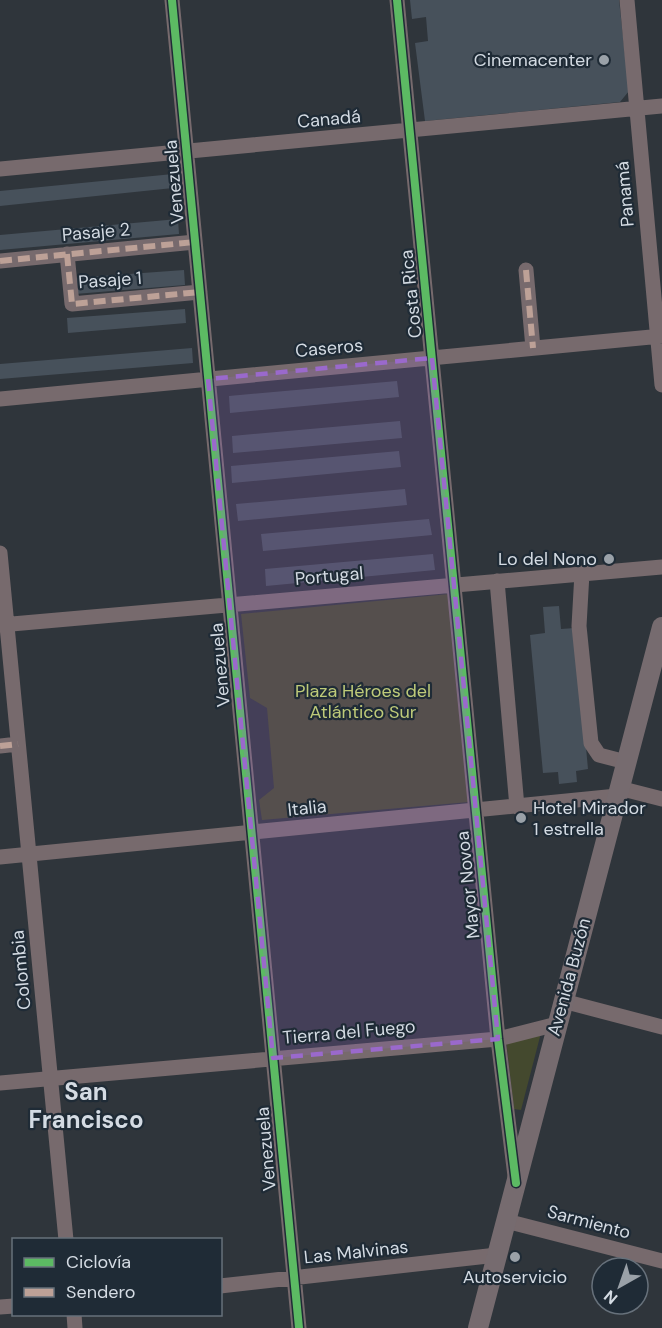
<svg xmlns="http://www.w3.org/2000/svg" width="662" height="1328" viewBox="0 0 662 1328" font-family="'DM Sans',sans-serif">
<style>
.green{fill:#44492e}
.building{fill:#47515b}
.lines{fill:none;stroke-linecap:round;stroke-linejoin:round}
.minor{stroke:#776a6d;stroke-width:15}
.major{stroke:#766b6f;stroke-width:20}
.quiet{stroke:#bda197;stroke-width:6;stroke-dasharray:12 6;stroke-linecap:butt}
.cycleway-casing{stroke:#1f2b36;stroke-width:11}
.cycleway{stroke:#5cba63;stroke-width:8}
.marked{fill:#9a69cc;fill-opacity:0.2;stroke:#9a69cc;stroke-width:4.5;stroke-dasharray:12 8;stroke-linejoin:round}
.poi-dot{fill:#9aa1a8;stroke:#1f2b36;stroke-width:2}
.labels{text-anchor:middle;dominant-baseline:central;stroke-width:4.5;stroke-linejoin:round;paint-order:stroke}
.poi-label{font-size:18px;fill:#d4dbe3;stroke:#1f2b36;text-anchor:end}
.street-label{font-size:18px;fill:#d4dbe3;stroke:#1f2b36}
.park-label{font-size:18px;fill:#beca79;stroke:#1f2b36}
.district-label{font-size:24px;font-weight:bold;fill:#d4dbe3;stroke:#1f2b36}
</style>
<rect width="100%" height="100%" fill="#2f353b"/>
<path class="green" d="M449,594l20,208 -207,18 -3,-20 15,-12 -7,-80 -17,-10 -9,-84z
M542,1029l-21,81 -7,-1 -8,-69z"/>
<path class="building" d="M410,0h209l10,91 -9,11 -195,19 -10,-78 13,-2 -2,-24 -14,2z
M173,174v14l-173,18v-15z
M178,219l1,15 -179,16v-15z
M184,270l1,15 -110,9 -1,-16z
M185,309l1,14 -118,10 -1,-15z
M192,348l1,15 -193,16v-15z
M397,381l2,16 -169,16 -1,-17z
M400,421l2,17 -169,15 -1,-17z
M399,451l2,16 -169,16 -1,-17z
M405,489l2,16 -169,16 -2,-17z
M429,519l3,16 -169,16 -2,-17z
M433,554l2,16 -169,16 -1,-17z
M559,606l2,23 14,-1 13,141 -12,2 1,11 -18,2 -1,-12 -15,1 -13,-138 15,-2 -2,-26z"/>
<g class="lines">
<path class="minor" d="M172,0l127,1328
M397,0l101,1039 17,137
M627,0l35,385
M0,169l662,-63
M67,254l5,50 128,-12
M0,261l195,-19
M526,270l7,78
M0,399l662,-63
M0,553l66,687
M582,573l-3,53 12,117 8,12 27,7
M497,581l20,226
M0,625l662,-58
M0,746l18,-2
M619,788l43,11
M0,857l617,-61
M563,1001l99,26
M0,1083l498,-44 59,-15
M506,1221l156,40
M220,1286l277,-31
M0,1307l14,-1
M74,1314l1,14"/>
<path class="major" d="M478,1328l184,-701"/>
<path class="quiet" d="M67,254l5,50 128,-12
M0,261l195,-19
M526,270l7,78
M0,746l18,-2"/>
<g class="cycleway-casing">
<path id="cycleway" d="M172,0l127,1328
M397,0l101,1039 18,144"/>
</g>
<use href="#cycleway" class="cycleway"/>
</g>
<path class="marked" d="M432,358l66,681 -225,19 -65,-679z"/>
<g class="poi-dot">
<circle cx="604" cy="60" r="6"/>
<circle cx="609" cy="559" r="6"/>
<circle cx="521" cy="818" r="6"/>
<circle cx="515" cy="1257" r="6"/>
</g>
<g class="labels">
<g class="poi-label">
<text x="592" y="60">Cinemacenter</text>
<text x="597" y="559">Lo del Nono</text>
<text x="533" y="808" text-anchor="start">Hotel Mirador<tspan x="533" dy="21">1 estrella</tspan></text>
<text x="515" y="1277" text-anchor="middle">Autoservicio</text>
</g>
<g class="street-label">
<text transform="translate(329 119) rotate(-5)">Canadá</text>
<text transform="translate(174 182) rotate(-95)">Venezuela</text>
<text transform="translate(625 194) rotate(-95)">Panamá</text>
<text transform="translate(96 232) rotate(-5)">Pasaje 2</text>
<text transform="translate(110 280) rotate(-4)">Pasaje 1</text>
<text transform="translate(411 294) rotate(-96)">Costa Rica</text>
<text transform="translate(329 348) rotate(-5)">Caseros</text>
<text transform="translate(329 576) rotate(-5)">Portugal</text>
<text transform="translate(220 665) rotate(-95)">Venezuela</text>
<text transform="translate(307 808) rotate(-6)">Italia</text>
<text transform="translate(468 885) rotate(-96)">Mayor Novoa</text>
<text transform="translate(21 970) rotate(-95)">Colombia</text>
<text transform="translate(569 977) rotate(-75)">Avenida Buzón</text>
<text transform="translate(349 1032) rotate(-5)">Tierra del Fuego</text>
<text transform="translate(266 1149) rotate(-95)">Venezuela</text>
<text transform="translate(589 1222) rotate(15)">Sarmiento</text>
<text transform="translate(356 1252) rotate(-6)">Las Malvinas</text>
</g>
<g class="park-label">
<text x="363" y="691">Plaza Héroes del<tspan x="363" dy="21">Atlántico Sur</tspan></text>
</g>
<g class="district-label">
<text x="86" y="1091">San<tspan x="86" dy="28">Francisco</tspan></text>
</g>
</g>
<rect x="12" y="1238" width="210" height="78" fill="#1f2b36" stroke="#67717b" stroke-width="1.5"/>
<rect x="24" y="1258" width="30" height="9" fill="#5cba63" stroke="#67717b" stroke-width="1.5"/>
<text x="66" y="1268" font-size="18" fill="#d4dbe3">Ciclovía</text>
<rect x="24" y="1288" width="30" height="9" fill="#bda197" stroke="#67717b" stroke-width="1.5"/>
<text x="66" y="1298" font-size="18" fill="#d4dbe3">Sendero</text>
<g transform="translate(620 1286) rotate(220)"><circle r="28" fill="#1f2b36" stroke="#67717b" stroke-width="1.5"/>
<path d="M0-4.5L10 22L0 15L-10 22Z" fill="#9aa1a8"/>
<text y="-9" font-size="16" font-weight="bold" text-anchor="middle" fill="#d4dbe3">N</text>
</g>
</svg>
